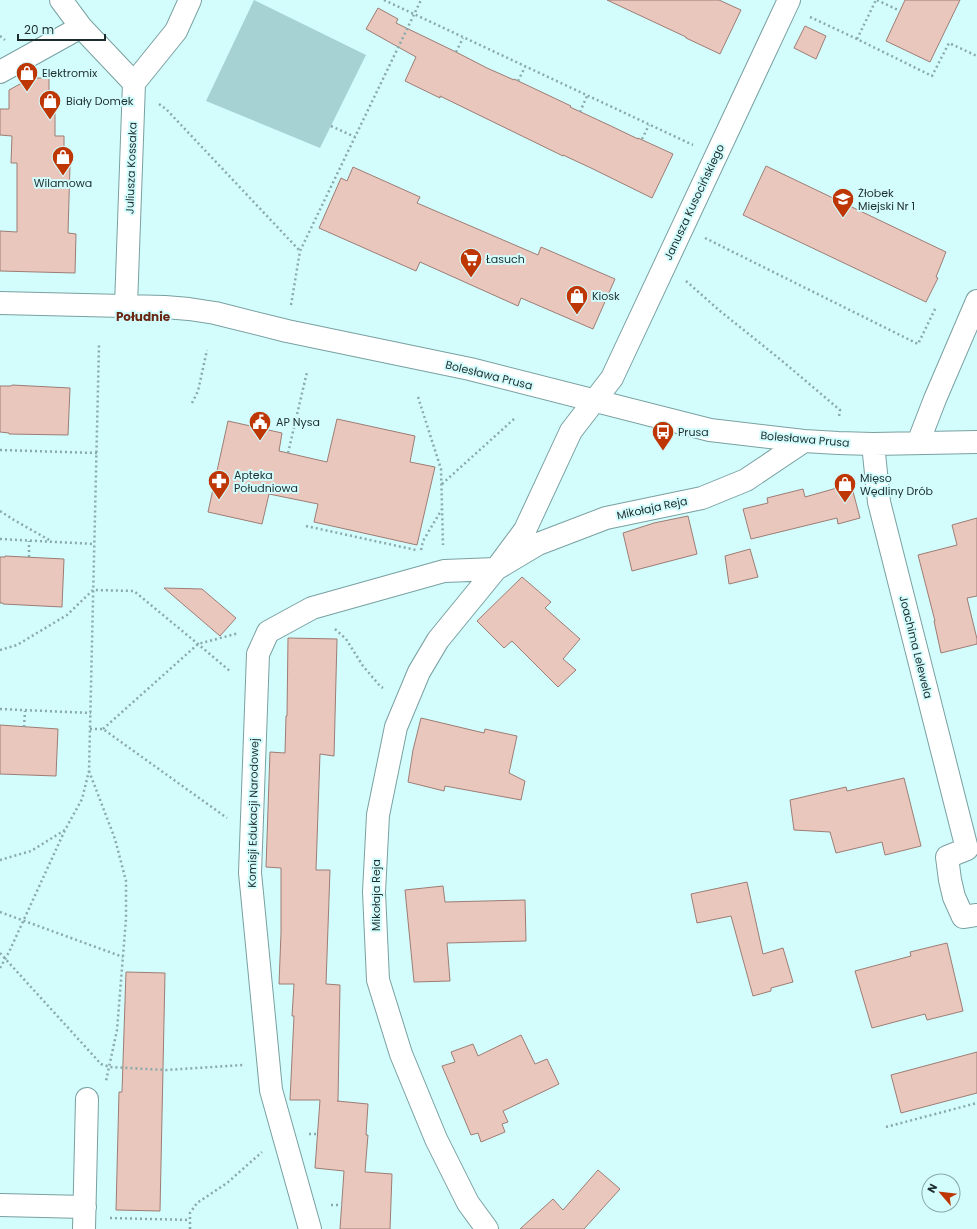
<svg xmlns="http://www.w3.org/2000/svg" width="977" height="1229" viewBox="0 0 977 1229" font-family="Poppins,sans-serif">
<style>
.green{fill:#a6d2d4}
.building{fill:#e9c7bd;stroke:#9d7d74}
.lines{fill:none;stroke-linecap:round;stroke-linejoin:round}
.minor-casing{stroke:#7aa0a1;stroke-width:24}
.path{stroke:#8aa9aa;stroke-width:2.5;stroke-dasharray:2 3;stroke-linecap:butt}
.minor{stroke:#fff;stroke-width:22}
.labels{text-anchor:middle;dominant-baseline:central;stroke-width:4;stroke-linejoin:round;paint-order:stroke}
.poi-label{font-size:11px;fill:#1d2d2d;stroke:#d3fcfd;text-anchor:start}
.street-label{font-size:11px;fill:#1d2d2d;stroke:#d3fcfd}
.neighbourhood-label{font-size:12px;font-weight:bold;fill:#682613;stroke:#d3fcfd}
</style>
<rect width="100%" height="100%" fill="#d3fcfd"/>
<path class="green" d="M254,0l112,55 -46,93 -114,-47z"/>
<path class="building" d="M607,0h112l22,10 -21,44 -34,-16v-1z
M905,0h55l-30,62 -44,-21z
M378,8l20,11 -2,4 60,29 31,16 27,12v-1l57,27 -1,1 41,19 27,13v-1l35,16 -21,44 -61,-30 -28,-13v1l-123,-60v2l-35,-17 11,-24 -50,-28z
M805,26l21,10 -10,23 -22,-11z
M31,78h18v31h6v27h9v28h6l-2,69 8,1 -1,39 -75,-2v-40l17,1v-69h-6l1,-27 -12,-1v-26h9v-19z
M766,166l180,86 -10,25 2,1 -12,24 -183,-87z
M353,167l67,30 -3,6 121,52 3,-8 74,32 -22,50 -72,-31 -3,8 -98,-44 -4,9 -97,-43 22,-50 6,3z
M12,385l58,3 -2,47 -59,-1v-1l-9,-1v-46h11z
M337,419l78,17 -5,26 25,5 -18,78 -103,-23 4,-18 -49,-10 -7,30 -54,-12 20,-91 54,12 -3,18 48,11z
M851,484l9,34 -22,6 -1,-6 -86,21 -8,-30 25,-6 -1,-5 36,-9 2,8z
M688,516l9,38 -65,17 -9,-38 31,-10z
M977,518v78l-10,2 10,41v5l-36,9 -7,-32h1l-17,-66 39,-10 -5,-20z
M750,549l8,28 -29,7 -4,-28z
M5,556l59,3 -2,48 -59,-3v-1h-3v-46h5z
M522,577l29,25 -6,6 35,31 -17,20 13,11 -18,17 -46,-46 -8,7 -27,-27z
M164,588l38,1 34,29 -16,18z
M288,638l49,1 -3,117 -14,-2 -4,116h14l-4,114 14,1 -2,116h-1l31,3 -2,31h2l-3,37 27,2 -2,55h-50l4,-58 -29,-3 5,-68h-30l4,-84h-2l2,-32h-15l2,-51v-65l-15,-1 4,-115 15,1 1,-37h1z
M421,718l63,15 1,-4 32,7 -8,37 16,8 -4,19 -76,-14 -1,5 -36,-9 5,-32z
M0,725l58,4 -2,47 -56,-2z
M904,778l17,68 -36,9 -3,-13 -46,11 -6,-21 -36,-2 -4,-30 56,-13 1,4z
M747,882l16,72 20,-6 10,34 -22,6v3l-18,5 -22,-80 -34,7 -6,-29z
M443,886l2,16 80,-2 1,41 -79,2 3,38 -36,1 -9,-92z
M947,943l16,68 -36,9 -2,-6 -53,14 -17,-57 56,-15 -1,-4z
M126,972l39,1 -5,238 -44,-1 3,-118h3z
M521,1035l14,29 12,-5 12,25 -56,27 5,11 -6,2 3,8 -24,10 -3,-9 -7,2 -29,-69 13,-4 -4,-10 22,-8 5,12z
M977,1052v41l-76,20 -10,-38z
M598,1170l22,19 -36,40h-64l33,-30 10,11z"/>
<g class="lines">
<g class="minor-casing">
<path id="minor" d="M61,0l20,27 53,56
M0,72l81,-45
M0,303l165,4 24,2 26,4 72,18 183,38 240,61 94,11 34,2 35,1 104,-2
M126,306l8,-223 42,-52 14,-31
M918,443l17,-44 42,-98
M873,444l6,58 88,347 -20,8 3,23 4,17 9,20 14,-2
M0,1205l85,2
M84,1229l3,-130
M310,1229l-27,-96 -12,-43 -19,-197 -2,-20 8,-219 10,-22 44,-24 132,-37 52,-2 42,-25 68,-26 96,-20 44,-18 58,-39
M487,1229l-19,-26 -32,-64 -35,-85 -23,-74 -4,-88 4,-77 18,-88 23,-55 19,-32 58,-71 29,-39 46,-99 41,-53 177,-378"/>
</g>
<path class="path" d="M384,0l309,145
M877,0l23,11
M810,17l47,22 75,37 17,-33 28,13
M0,36l5,4
M857,39l19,-39
M456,52l7,-14
M518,81l7,-14
M159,104l7,5 134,142
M580,112l7,-16
M331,126l24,11
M642,139l7,-14
M705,238l213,106 18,-37
M686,281l34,30 61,49 59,50 -1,7
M291,305l9,-54 121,-251
M418,397l23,72 2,76
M192,403l6,-12 9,-41
M0,450l97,3
M288,453l19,-81
M442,484l72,-65
M0,511l14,9 37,21
M306,526l110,24
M0,539l94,5
M421,550l2,-9 19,-32
M29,557v-16
M335,629l11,10 17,27 17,20 3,2
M0,650l17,-5 50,-30 26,-25 41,1 64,53 33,28
M0,709l91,4
M24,727l1,-16
M90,729h13l124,89
M103,729l95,-85 41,-11
M89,771l26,68 11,42v38l-9,111 -11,51
M0,860l31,-9 34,-21 17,-31 7,-28 10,-427
M0,912l123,45
M0,953l101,111 9,3 56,3 77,-5
M0,968l9,-16 56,-122
M886,1127l91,-24
M309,1134h8
M331,1205h11
M110,1218l80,2
M190,1229v-16l7,-10 30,-20 35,-31"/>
<use href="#minor" class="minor"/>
</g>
<defs>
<g id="shop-pin" transform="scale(1.15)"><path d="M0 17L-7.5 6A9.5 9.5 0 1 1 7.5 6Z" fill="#be3603" stroke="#d3fcfd"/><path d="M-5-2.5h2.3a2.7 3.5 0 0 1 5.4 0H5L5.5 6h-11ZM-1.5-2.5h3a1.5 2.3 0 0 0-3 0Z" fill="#fff"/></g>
<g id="school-pin" transform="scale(1.15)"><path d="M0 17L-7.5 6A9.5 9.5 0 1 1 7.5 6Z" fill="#be3603" stroke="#d3fcfd"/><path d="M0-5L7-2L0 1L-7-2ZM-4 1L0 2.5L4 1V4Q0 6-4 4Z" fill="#fff"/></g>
<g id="supermarket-pin" transform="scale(1.15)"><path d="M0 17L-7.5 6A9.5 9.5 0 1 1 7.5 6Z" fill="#be3603" stroke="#d3fcfd"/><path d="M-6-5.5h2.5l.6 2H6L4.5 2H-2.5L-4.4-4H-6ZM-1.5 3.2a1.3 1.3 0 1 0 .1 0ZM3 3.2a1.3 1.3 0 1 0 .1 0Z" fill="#fff"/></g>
<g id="civic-pin" transform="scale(1.15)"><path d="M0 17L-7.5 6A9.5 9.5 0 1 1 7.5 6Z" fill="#be3603" stroke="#d3fcfd"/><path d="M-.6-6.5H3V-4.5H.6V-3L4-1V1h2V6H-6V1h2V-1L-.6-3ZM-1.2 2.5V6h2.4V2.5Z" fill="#fff"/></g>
<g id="bus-pin" transform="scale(1.15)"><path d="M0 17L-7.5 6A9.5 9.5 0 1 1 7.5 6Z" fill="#be3603" stroke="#d3fcfd"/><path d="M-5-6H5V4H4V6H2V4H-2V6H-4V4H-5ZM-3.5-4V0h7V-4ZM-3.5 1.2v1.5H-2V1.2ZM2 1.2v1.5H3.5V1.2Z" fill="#fff"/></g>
<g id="pharmacy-pin" transform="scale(1.15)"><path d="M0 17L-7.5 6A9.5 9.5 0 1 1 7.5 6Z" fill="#be3603" stroke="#d3fcfd"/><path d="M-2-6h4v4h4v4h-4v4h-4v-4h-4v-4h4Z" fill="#fff"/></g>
</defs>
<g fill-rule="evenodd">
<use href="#shop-pin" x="27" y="73"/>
<use href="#shop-pin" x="50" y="101"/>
<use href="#shop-pin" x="63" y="157"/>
<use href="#school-pin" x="843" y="199"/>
<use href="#supermarket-pin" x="471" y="259"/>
<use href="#shop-pin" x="577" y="296"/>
<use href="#civic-pin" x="260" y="422"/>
<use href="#bus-pin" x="663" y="432"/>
<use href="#pharmacy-pin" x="219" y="481"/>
<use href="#shop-pin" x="845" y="484"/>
</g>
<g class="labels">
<g class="poi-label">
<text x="42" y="73">Elektromix</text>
<text x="66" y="101">Biały Domek</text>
<text x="63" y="183" text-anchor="middle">Wilamowa</text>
<text x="858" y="193">Żłobek<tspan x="858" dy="13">Miejski Nr 1</tspan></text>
<text x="486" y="259">Łasuch</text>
<text x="592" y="296">Kiosk</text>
<text x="276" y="422">AP Nysa</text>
<text x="678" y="432">Prusa</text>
<text x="234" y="475">Apteka<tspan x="234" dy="13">Południowa</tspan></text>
<text x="860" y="478">Mięso<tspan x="860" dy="13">Wędliny Drób</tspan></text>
</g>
<g class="street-label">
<text transform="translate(131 168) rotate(-88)">Juliusza Kossaka</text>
<text transform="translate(694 202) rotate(-65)">Janusza Kusocińskiego</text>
<text transform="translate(489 375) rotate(14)">Bolesława Prusa</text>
<text transform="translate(805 439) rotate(5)">Bolesława Prusa</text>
<text transform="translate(652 508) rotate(-12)">Mikołaja Reja</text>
<text transform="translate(916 647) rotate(76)">Joachima Lelewela</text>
<text transform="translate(253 813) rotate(-89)">Komisji Edukacji Narodowej</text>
<text transform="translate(376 895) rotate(-90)">Mikołaja Reja</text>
</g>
<g class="neighbourhood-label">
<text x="143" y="316">Południe</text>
</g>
</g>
<g transform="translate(941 1193) rotate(298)"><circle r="19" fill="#d3fcfd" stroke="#8aa9aa"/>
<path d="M0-3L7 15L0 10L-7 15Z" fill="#be3603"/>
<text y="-6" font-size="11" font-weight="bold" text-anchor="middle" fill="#1d2d2d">N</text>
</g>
<path d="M18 34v6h87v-6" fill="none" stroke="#1d2d2d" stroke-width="2"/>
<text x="24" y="34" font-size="12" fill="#1d2d2d" stroke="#d3fcfd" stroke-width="3" paint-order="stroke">20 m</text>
</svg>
